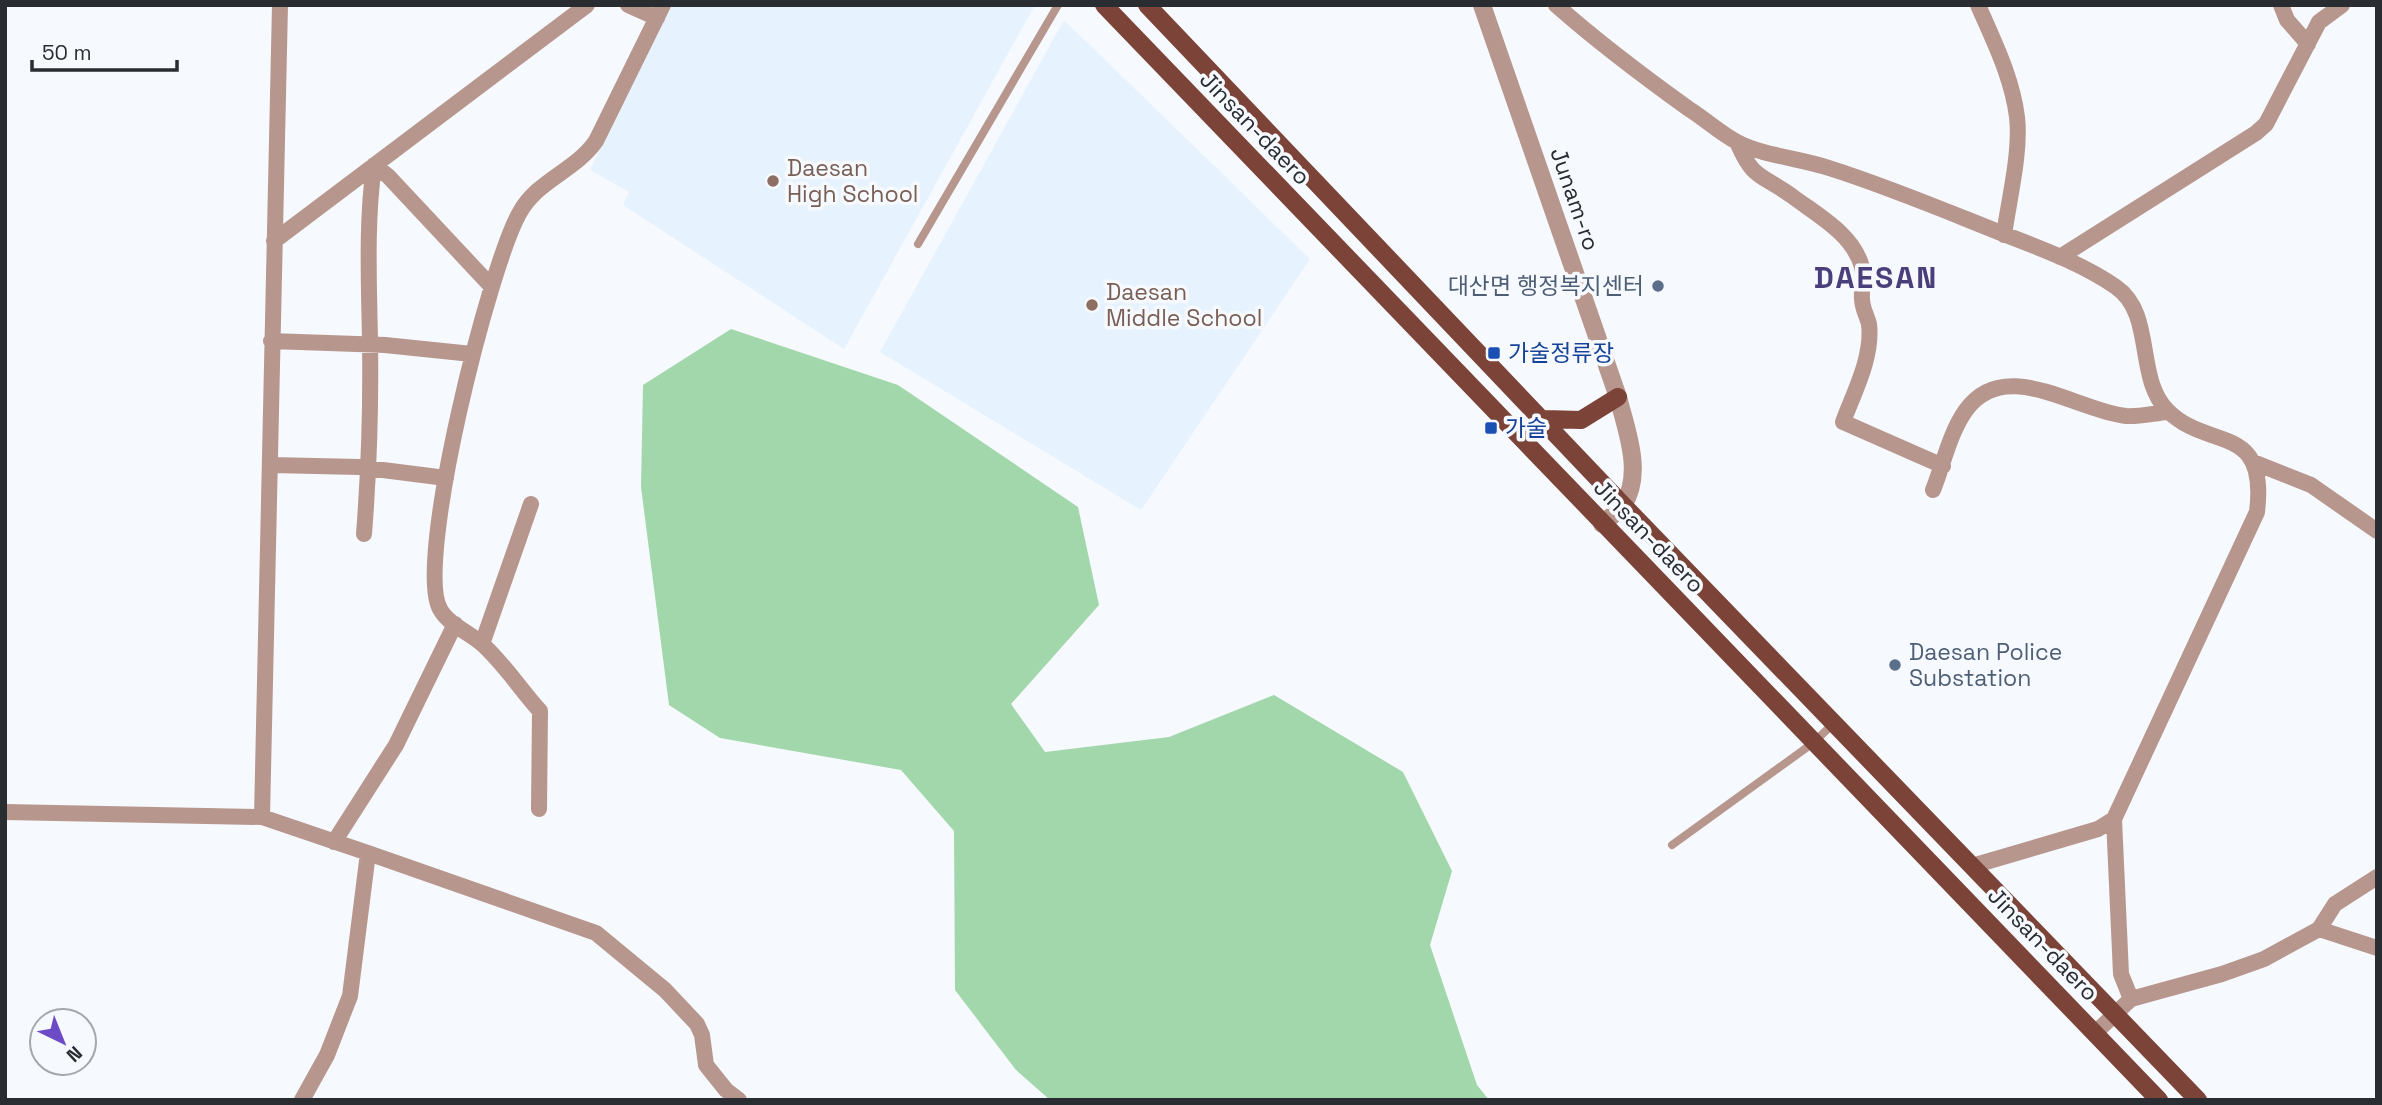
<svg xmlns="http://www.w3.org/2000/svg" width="2382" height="1105" viewBox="0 0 2382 1105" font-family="'Space Grotesk','Noto Sans KR',sans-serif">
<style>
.built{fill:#e6f2fe}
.green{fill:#a2d7ab}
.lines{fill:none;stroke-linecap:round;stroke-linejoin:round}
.service{stroke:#b7968e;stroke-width:8}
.minor{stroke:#b7968e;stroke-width:16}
.tertiary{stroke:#b7968e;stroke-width:18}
.primary{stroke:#7c4438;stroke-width:18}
.education-dot{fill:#8d6e63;stroke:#f6f9fd;stroke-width:2.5}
.service-dot{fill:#5c6f8a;stroke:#f6f9fd;stroke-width:2.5}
.transit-dot{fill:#1a4fb4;stroke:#f6f9fd;stroke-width:2.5}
.labels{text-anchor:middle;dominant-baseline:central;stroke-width:7;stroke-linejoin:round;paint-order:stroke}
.street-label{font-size:23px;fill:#292c30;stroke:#f6f9fd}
.education-label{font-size:23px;fill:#785e54;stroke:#f6f9fd;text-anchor:start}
.service-label{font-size:23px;fill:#4e5e75;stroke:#f6f9fd;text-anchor:end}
.transit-label{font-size:23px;fill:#164399;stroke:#f6f9fd;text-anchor:start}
.district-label{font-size:30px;font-weight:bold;letter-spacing:2px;fill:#4a3e7b;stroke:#f6f9fd}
</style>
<rect width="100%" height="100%" fill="#f6f9fd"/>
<path class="built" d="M671,5h364l-191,344 -221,-144 6,-13 -39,-22z
M1064,20l246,239 -169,251 -261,-158z"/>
<path class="green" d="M731,329l167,56 180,122 21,98 -88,99 34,48 124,-15 105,-42 129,77 49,99 -22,74 47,140 12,15h-439l-34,-30 -61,-80 -1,-159 -53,-61 -181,-32 -51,-33 -28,-218 2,-102z"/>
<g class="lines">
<path class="service" d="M918,244l140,-239
M1672,845l141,-102 21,-20"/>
<path class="minor" d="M628,5l29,13
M1556,5c43,38 87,71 133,104 16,10 31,24 48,33 27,14 62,16 92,26 57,18 112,41 167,63 40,16 84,31 120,56 39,27 19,90 51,123 41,42 101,11 90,102l-143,307 7,155 10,25
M1978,5c16,37 34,72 39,112 4,35 -8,82 -13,118
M2281,5l6,15 21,24
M1737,142c17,39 23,31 55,54 25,19 61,38 70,71 3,10 -1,21 0,32 0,9 5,17 7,25 4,33 -15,68 -26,98l100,44
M274,241l313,-236
M2060,257l196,-124 10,-9 53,-102 23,-17
M271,341l114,4 87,9
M2253,462l58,23 66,46
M271,465l88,2 87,11
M1933,490c10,-25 17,-58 33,-80 39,-54 109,0 160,6 13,1 29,-3 42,-4
M364,534c5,-64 7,-128 6,-193 -1,-59 -4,-117 4,-176l14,11 103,110
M482,644l49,-140
M539,809l1,-98c-20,-22 -37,-49 -59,-68 -13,-11 -33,-19 -41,-34 -26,-46 50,-346 80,-397 18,-32 55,-41 76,-71l67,-136
M5,812l257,5 106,36 -18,143 -23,59 -25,45
M262,817l18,-812
M334,842l62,-97 59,-121
M368,853l228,80 69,57 32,34 5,11 4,30 20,25 13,10
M1972,866l126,-37 16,-10
M2319,929l16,-25 42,-27
M2095,1033l36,-34 91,-25 42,-15 55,-30 58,19"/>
<path class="tertiary" d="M1482,5l136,392c8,32 26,77 5,108 -5,7 -14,13 -21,19"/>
<path class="primary" d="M1104,5l1055,1095
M1147,5l476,500 575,595
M1544,419l37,1 37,-23"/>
</g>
<g class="education-dot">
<circle cx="773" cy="181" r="7"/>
<circle cx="1092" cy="305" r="7"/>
</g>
<g class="service-dot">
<circle cx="1658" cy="286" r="7"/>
<circle cx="1895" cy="665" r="7"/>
</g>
<g class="transit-dot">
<rect x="1487" y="346" width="14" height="14" rx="3.5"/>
<rect x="1484" y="421" width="14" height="14" rx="3.5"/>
</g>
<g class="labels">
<g class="street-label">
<text transform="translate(1255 128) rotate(46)">Jinsan-daero</text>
<text transform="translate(1575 199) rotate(71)">Junam-ro</text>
<text transform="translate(1649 536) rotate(46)">Jinsan-daero</text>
<text transform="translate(2043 944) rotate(46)">Jinsan-daero</text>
</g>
<g class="education-label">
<text x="787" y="168">Daesan<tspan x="787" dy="26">High School</tspan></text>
<text x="1106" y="292">Daesan<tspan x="1106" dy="26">Middle School</tspan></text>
</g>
<g class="service-label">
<text x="1644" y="286">대산면 행정복지센터</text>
<text x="1909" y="652" text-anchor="start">Daesan Police<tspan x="1909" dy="26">Substation</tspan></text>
</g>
<g class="transit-label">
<text x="1508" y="353">가술정류장</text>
<text x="1505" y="428">가술</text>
</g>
<g class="district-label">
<text x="1876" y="277">DAESAN</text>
</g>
</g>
<rect width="2382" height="1105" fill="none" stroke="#292c30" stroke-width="14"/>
<g transform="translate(63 1042) rotate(137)"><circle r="33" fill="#f6f9fd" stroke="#a4a7ab" stroke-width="2"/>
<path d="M0-5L12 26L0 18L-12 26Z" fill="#6b4cc6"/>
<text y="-10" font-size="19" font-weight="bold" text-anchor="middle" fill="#292c30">N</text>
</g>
<path d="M32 60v10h145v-10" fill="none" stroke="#292c30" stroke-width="3.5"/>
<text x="42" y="60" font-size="21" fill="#292c30" stroke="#f6f9fd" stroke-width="5" paint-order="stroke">50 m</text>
</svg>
